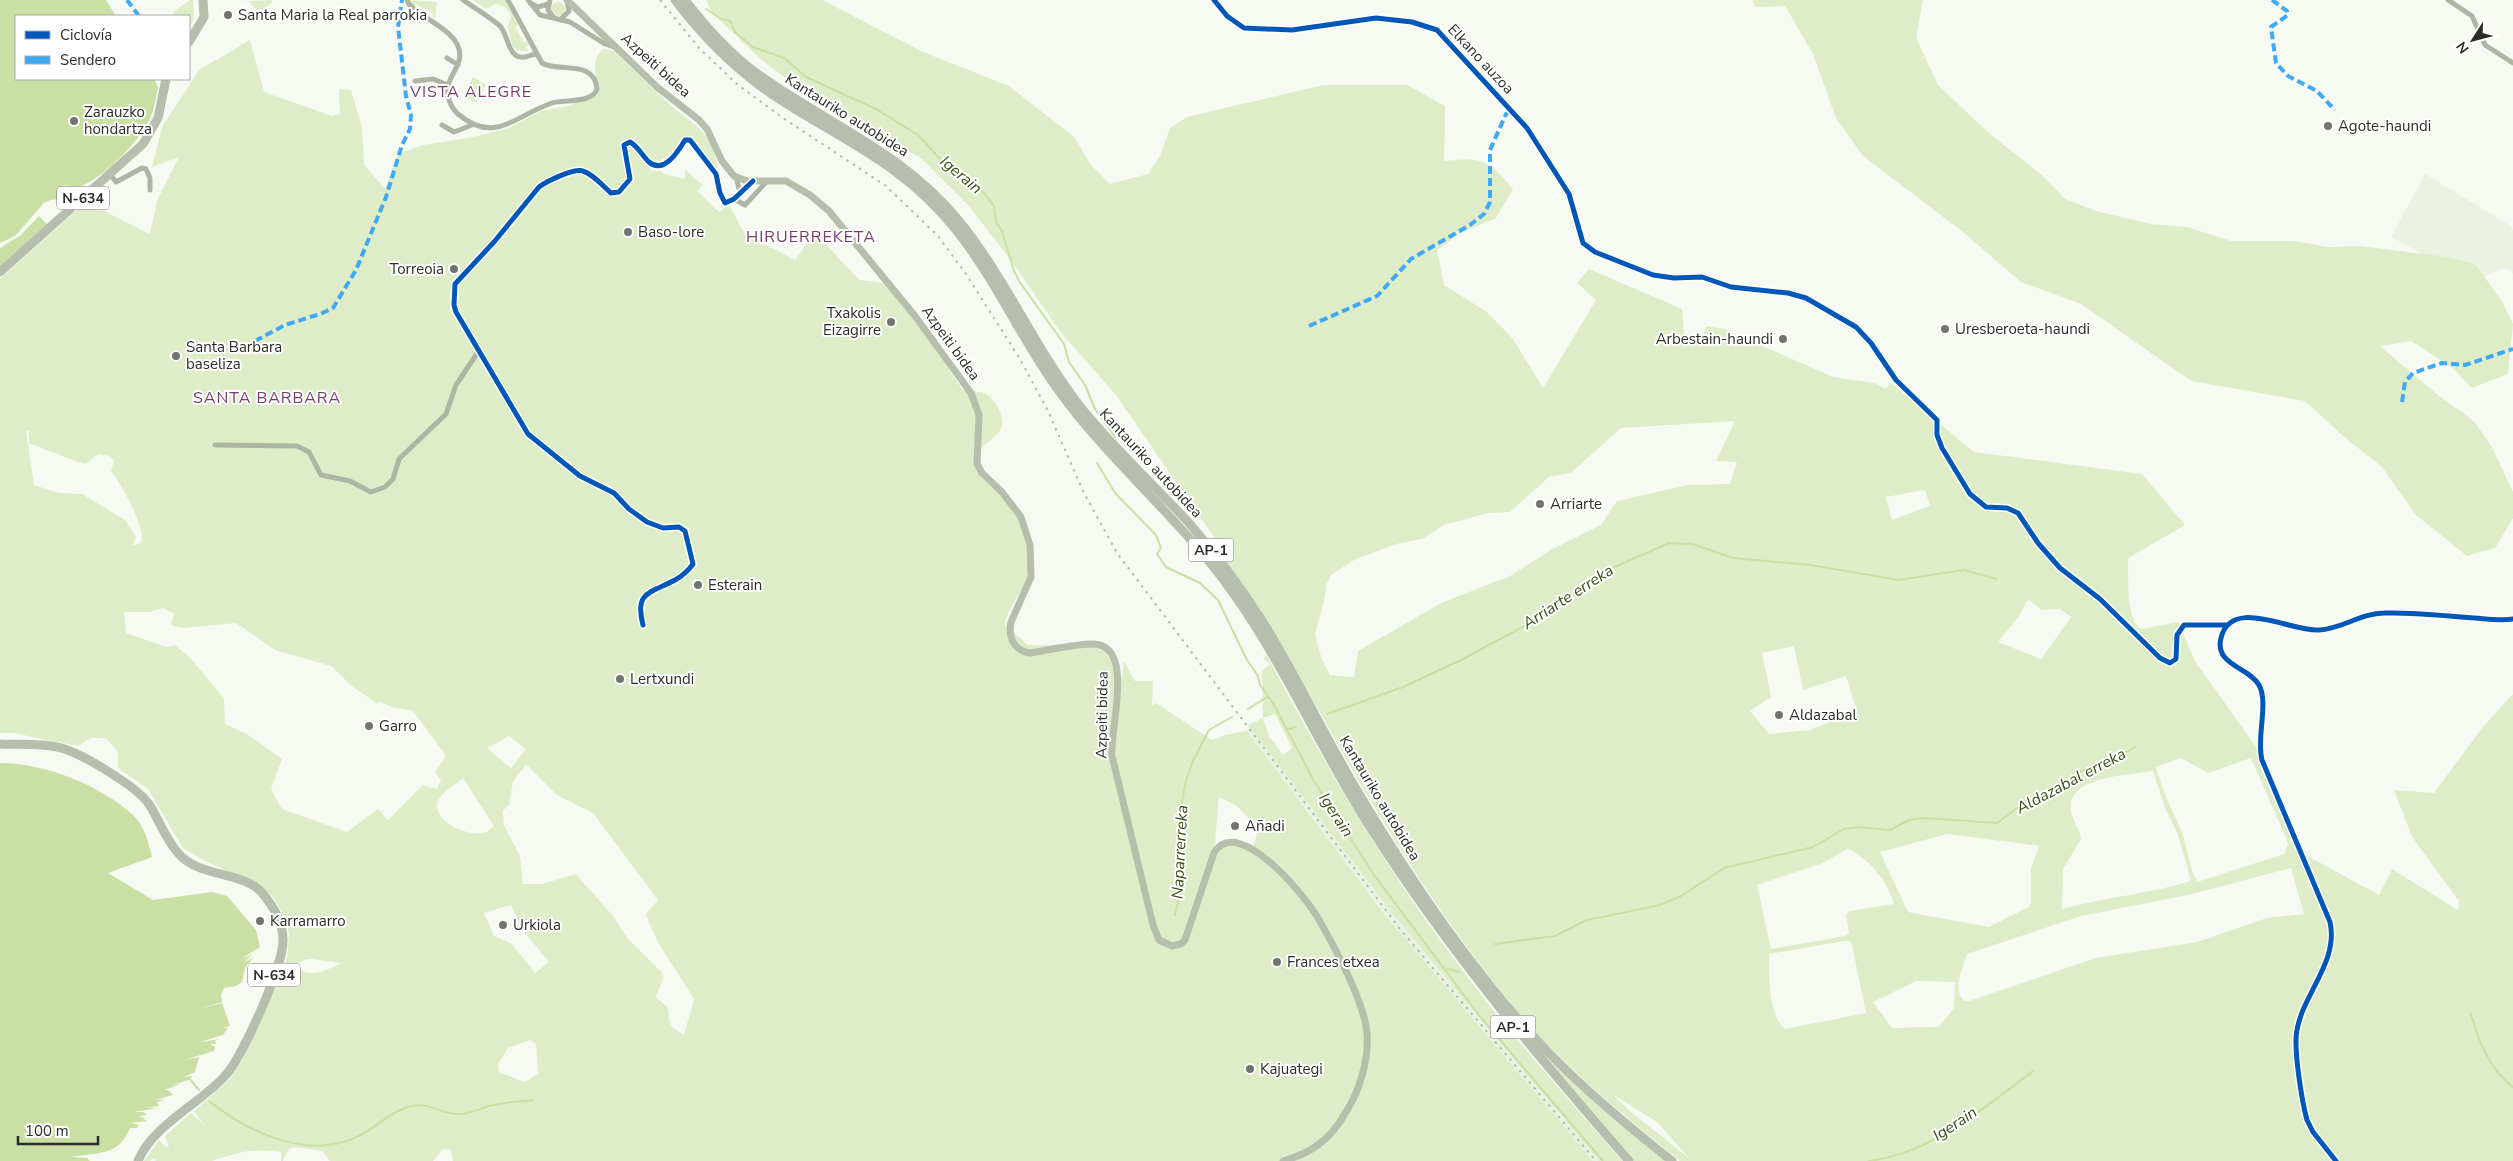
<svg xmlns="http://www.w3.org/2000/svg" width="2513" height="1161" viewBox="0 0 2513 1161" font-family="'Nunito Sans',sans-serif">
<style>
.built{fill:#ecf2e2}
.green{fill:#deedc8;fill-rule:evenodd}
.water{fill:#c9dfa4}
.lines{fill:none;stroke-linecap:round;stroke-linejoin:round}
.stream{stroke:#c9dfa4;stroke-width:2}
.street{stroke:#afb5a5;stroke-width:5}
.secondary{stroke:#b7beac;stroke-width:7}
.highway{stroke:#b7beae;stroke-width:9}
.rail{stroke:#b6b9af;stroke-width:2;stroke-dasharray:2.5 5;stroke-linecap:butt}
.quiet{stroke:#3fa9f5;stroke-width:4;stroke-dasharray:8 4;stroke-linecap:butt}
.cycleway-casing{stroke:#fff;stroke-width:8}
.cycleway{stroke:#0057b8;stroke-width:5}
.poi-dot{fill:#72756f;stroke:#fff;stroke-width:2}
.labels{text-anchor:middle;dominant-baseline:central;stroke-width:4;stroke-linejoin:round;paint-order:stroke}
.shield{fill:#fff;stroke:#6b6c68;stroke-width:1}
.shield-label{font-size:14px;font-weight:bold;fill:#2b2d28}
.poi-label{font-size:15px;fill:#2b2d28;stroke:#fff;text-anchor:start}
.street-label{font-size:15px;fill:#2b2d28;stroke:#fff}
.neighbourhood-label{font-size:16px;letter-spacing:1px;fill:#753d6a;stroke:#fff}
.water-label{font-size:16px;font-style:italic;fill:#3a4c13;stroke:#fff}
</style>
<rect width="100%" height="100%" fill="#f7faf2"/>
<path class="built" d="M2425,174l86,52 2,4v44l-8,-6 -32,13 -82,-44z
M1248,725l147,192 204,244h-6l-212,-251 -134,-179z"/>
<path class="green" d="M190,0h3l1,16 -5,14v-14h-16v-4z
M273,0c-5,8 -9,9 -17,10l-7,-9z
M409,0l28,2 -2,16 -3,-2 1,-3 -17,-9 -2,3z
M473,0h32l13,25 -3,2 9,16 3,-2 2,4 -3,2 3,4h-11l-6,-6 -4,-18 3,-11 -5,-9 -11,-3 -9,5z
M706,0h116l101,52 86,34 65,51 17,28 19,19 38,-10 12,-18 10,-28 17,-11 136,-32h84l38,21 -1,55c39,-4 44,-2 69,28l-17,29 -35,15 -24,17 7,35 43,27 26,27 30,49 53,-88 -19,-17 12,-14 93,40 2,25 19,2 3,-10 18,3 109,48 41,6 12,6 5,-6 83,69 168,22 43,51 -57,33c1,17 -3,65 14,71l36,-7 17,39 71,100 40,94 73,40 13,-26 66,41 1,-9 -47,-64 -18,-47 40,3 48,-65 31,-34v467h-833c-43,-35 -86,-70 -125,-109 -69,-70 -132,-164 -183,-249 -51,-83 -92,-173 -152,-250l2,-4 -106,-154 -57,-65 -46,-67 -45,-58 -46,-46 -120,-69 -38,-28 -52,-49zM1735,421l-19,40 21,1 -7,22 -42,1 -71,16 -16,24 -50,25 -41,26 -69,27 -83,48 -4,26 -24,-2 -8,-15 -7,-26 10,-37 1,-12 5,-10 23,-15 42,-16 26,-5 22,-14 44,-12 22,-1 39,-35 22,-4 50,-45zM1925,490l5,16 -38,14 -6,-23zM2028,599l13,11 19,-1 11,8 -30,42 -43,-17 21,-26zM1794,646l9,44 43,-14 11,35 -47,19 -41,4 -19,-23 21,-14 -9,-44zM2181,758l27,15 43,-15 35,80 2,7 -4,9 -87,28c-8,-16 -9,-33 -15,-49 -9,-22 -20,-43 -26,-66zM2153,771l11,34 14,30 13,46c-42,13 -86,16 -129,28l1,-40 18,-30c-1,-11 -11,-21 -10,-33 0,-30 59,-31 82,-35zM1947,834l92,12 -8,23v33l-2,5 -40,20 -81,-15 -28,-60zM1848,849c21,9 40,33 46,55l-45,7 -3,4 3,18 -4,3 -74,13 -14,-64 63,-21zM2291,868l13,46 -37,4 -70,24 -101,16 -127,43h-5c-12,-11 -1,-34 3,-47l114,-38 107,-21zM1843,941h6l3,4 14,68 -81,16c-17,-13 -16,-55 -16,-75zM1916,981l39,1 -1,26 -15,19 -47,1 -19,-26zM1612,1094l45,28 32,36 -59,-47z
M1753,0h170l-7,38 22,47 52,49 53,42 22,23 31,12 55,13 36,3 44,14h63l33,6 33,-1 88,11 28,8 27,38 10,21 -5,50 -36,14 -19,-20 -42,-27 -31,5 58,49 36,26 18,26 21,45v26l-18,30 -28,8 -51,-41 -34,-48 -39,-31 -38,-35 -114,-20 -110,-77 -60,-22 -58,-50 -100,-76 -27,-38 -23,-64 -28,-48 -30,1z
M551 9a7 7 0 1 1 14 0a7 7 0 1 1-14 0Z
M250,40l14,52 68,24 8,-2 -1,-25 12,1 11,38 2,37 21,24 13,-35 25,-9 50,-8 36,-9 32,-17 31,-6 1,-4 21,-4 5,-9c-3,-16 -9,-26 4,-39l10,1c18,17 35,34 53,51 30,28 47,27 53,74l-21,-32 -9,-6 -7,3 -8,13 -24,12 1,5 10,1 1,2 23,6v-9l18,15 -6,6 22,21 6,-5h5l19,35 3,-4 43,22 20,-28 44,48 27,3 44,58 32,48c8,2 17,2 24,5 10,6 22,27 13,38 -8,10 -19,14 -24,26 24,33 64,73 52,118 -5,18 -20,32 -22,49l23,20 73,2c9,10 13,20 21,31l2,-17 11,20h18l-1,24 4,-2 56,37 13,-5 22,-4 134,179 212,251h-1140l-2,-11 -8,-1 -10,12h-103l-7,-9 -5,-2 -25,-3 -5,3 -5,11h-2v-9c-29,-4 -41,0 -69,9 -10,0 -43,0 -56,0l-2,-3 -4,3h-6l15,-21 7,7h3l-4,-11 26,-23 13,12 -10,-14 35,-31 13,-19 45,-103 2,-25 -7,-21 -10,-16 -13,-11 -54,-24 -22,-13 -35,-59 -30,-21v-16l-12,-14h-15l-13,8 -65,-13h-13v-454l86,-77 64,32 7,-33 22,-44 -27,10 10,-40 37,-57zM29,430v13l49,19 8,2 12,-10 12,2 4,5 -3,10c10,12 36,59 30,72l-8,3 3,-9 -11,-17 -43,-26 -23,-1 -25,-8 -8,-54zM163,608l12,6 -4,8 2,4 11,2 52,-5 39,27 56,16 22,21 25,17 1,-3 12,6 22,4 33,45 -11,16 6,8 -4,9 -14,-4 -35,35 -10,-11 -31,23 -65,-23 -11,-20 11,-30 -35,-25 -22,-10 -1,-26 -33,-39 -16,-14 -9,2 -40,-14 -2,-21h25zM509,736l17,13 -15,19 -24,-20zM526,764l31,31 36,18 65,87 -12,14c9,30 32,57 48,85l-10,36c-16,-9 -14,-11 -16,-27l-12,-11 7,-18 -1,-6 -34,-34 -15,-23 -37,-42 -34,10h-19l-3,-28 -16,-31 -1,-14 6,-7 4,-22zM463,778l31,48c-3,2 -6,6 -10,7 -16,4 -56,-13 -45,-34 4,-8 17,-15 24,-21zM1219,797l18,9 12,13 2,-1 6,16 -4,14 -10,-5 -25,5 -4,6zM511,905l10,23 28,34 -14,11 -23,-29 -18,-8 -10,-23zM307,959h5l29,4c-15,8 -33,17 -47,2zM530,1040l6,4 2,30 -14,8 -25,-10 -1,-8 10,-16z
M473,77l13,8 -10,17 -5,-1 -6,-8z
M1266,654c57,108 118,212 191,309 51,69 109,133 165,198h-23l-204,-244 -147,-192 15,-7 -1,-47 8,-7 -6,-5zM1275,714l17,34 -9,7 -14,-19 -6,-18z
M1529,1038l72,70 64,53h-31z"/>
<path class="water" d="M0,0h106l10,16h-100v63h138l4,8c-2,9 -3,20 -7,29 -10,24 -44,58 -67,69 -8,4 -17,-3 -26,3l3,11 -11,1 -6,3 -29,33 -15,7z
M39,216l8,8 -47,42v-18l21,-13z
M0,763c44,0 101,22 134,53 10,10 15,27 18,41l-44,16 45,27 59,-8 15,4 29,34 4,17 -19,12 12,-5 -10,7 10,-6 -9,7 9,-4 -8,10 -3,14 -6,4 -12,2 -3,7 1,7 -23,7 23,-6 8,23 -7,2h5l-5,7 -26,8 23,-4 -5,2 1,3h-6l5,3 -1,4 -30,9 15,-3 -4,15 -11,5 8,-1 -3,4 -18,5 11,-2 -11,4 8,-2 -15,5h4l5,5 -18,5 11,-1 -9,3 2,4 -13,2h12l-24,4h9l3,2 -3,2 4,-2 -9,3 8,1 -3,1 4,2 -16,2 8,2 -2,3h-7c-11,29 -33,24 -59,29l16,1 3,3h-90z"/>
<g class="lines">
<path class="stream" d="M706,9l15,10 9,2 5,11 18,15 31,11 22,19 70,32 42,26 24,26 42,32 10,13 2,16 6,9 12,40 5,10 45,63 5,18 16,23 10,24 20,28
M1097,463l18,30 41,42 5,13 -4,6 9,13 34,16 18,17 29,60 11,16 2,9 13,18 42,80 59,92 104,139 125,147
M1248,709l19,-12
M1327,714l76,-27 58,-27 67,-36 82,-55 59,-26 23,1 41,14 78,7 87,15 66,-10 32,9
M1286,730l9,-3
M1175,915l7,-30 -3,-67 7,-38 6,-17 17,-33 23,-13
M1495,944l60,-8 32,-16 73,-15 21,-9 43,-28 89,-21 31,-18 15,-2 31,3 19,-10 15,-2 73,5 32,-24 61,-32 24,-8 21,-12
M1447,969l12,3
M2471,1014c8,28 18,54 42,73
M190,1079l9,11
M209,1101c40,32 100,60 150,35 18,-9 33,-26 53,-30 17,-4 31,9 48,8 10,0 19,-5 29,-8 14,-4 30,-4 45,-6
M1869,1161c64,-9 114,-52 164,-90"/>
<path class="street" d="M407,0c2,12 40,25 50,44 9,17 -6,28 -9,42 -2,10 3,22 10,28 37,31 56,2 94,-11 12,-4 40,1 45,-14 -2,-30 -38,-16 -55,-26l-34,-63
M463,0c12,8 25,16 36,25 12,10 6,44 37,28
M528,0l12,15 30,7 35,22 9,3
M550,0l-2,10 5,7
M1214,0l13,16 17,12 48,2 84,-12 36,4 25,8 90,98 42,66 14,49 12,9 58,23 21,3 28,-1 29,10 57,6 18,5 50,29 15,16 25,37 41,40v15l5,13 28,46 16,13 21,1 11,5 20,30 22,25 40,31 60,59 10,5 6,-4 1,-24 7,-10h43
M2448,0l24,16 13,29 28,18
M530,3l8,4 10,-3
M561,19l8,-8 -2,-10
M447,58l11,7
M415,81l18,-2 15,6
M442,125l12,7 18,-7
M110,174l6,8 26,-14 4,1 4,9v12
M736,177l4,15
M734,199l11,6 23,-25
M215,445l82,1 12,6 12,23 29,6 21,11 14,-5 8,-8 6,-20 47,-45 10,-29 22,-33
M643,625c-9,-34 8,-32 32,-45 6,-3 14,-10 18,-16l-8,-33 -6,-4 -16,1 -16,-6 -18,-13 -15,-16 -34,-17 -52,-42 -72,-122 -2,-7 1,-21 39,-42 45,-55c8,-6 35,-19 44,-16 10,3 20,15 28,22l8,-1 11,-13 -6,-34 6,-3c9,5 12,14 19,20 15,13 30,-12 36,-22h5l26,34 4,19 5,10 9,-4 19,-18"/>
<path class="secondary" d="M567,0l90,87 42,33 8,9 15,32 12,15 13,5h39l24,14 19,16 86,105 56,77 8,22 -2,49 5,9 20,19 19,25 9,28 1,32 -20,45c-3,14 2,28 18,31 21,-3 44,-9 65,-9 42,2 15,87 18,112l41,169 6,15 13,6 9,-2 4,-4 29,-87c24,-40 92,44 104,65 16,28 46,83 49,115 2,26 -7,57 -21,79 -15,27 -34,41 -63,49
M2336,1161l-23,-29 -6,-12c-5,-18 -14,-73 -10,-90 6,-36 42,-69 33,-108l-68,-162c-6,-22 7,-57 -3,-75 -10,-18 -45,-20 -38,-47 10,-42 70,-6 98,-8 23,-1 42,-17 65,-17 31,-1 61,3 91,5 13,1 26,3 38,1"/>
<path class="highway" d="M675,0c28,37 60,69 98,95 68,45 130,68 183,135 40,50 65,109 103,161 52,72 123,129 174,202 53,74 89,160 139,237 77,121 163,223 257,331
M685,0c20,26 43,52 70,72 70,51 149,80 205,150 47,58 76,129 123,188 33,40 71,75 106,113 25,29 49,60 70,93 36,56 64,118 99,176 55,92 117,184 192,262 38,39 79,73 122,107
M189,42l15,-25 -1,-17
M0,272l143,-128 15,-26 8,-39
M0,744c18,1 39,-1 57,3 22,4 79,39 92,57 10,16 16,34 29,49 22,26 67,17 86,42 10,13 19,27 19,45 1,24 -41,119 -59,137 -25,27 -72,49 -86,84"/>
<path class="rail" d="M660,0l39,48 39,37 45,33 103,68 52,50 28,38 54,85 28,52 36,82 33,60 283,376 196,232"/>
<path class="quiet" d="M127,0l12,16
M2272,0l15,11 1,4 -17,12 5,36 12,13 29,15 18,19
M1309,326l68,-30 34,-37 59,-34 14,-11 6,-12v-52l16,-36 5,-4
M255,341l30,-16 35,-11 13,-6 23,-38 30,-73 16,-52 8,-16 1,-14 -5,-19 -8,-69 4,-27
M2402,402l3,-20 8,-9 29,-10 23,2 48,-16"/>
<g class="cycleway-casing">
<path id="cycleway" d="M1214,0l13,16 17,12 48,2 84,-12 36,4 25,8 90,98 42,66 14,49 12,9 58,23 21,3 28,-1 29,10 57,6 18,5 50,29 15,16 25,37 41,40v15l5,13 28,46 16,13 21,1 11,5 20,30 22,25 40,31 60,59 10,5 6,-4 1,-24 7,-10h43
M643,625c-9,-34 8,-32 32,-45 6,-3 14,-10 18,-16l-8,-33 -6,-4 -16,1 -16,-6 -18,-13 -15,-16 -34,-17 -52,-42 -72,-122 -2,-7 1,-21 39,-42 45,-55c8,-6 35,-19 44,-16 10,3 20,15 28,22l8,-1 11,-13 -6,-34 6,-3c9,5 12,14 19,20 15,13 30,-12 36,-22h5l26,34 4,19 5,10 9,-4 19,-18
M2336,1161l-23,-29 -6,-12c-5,-18 -14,-73 -10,-90 6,-36 42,-69 33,-108l-68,-162c-6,-22 7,-57 -3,-75 -10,-18 -45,-20 -38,-47 10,-42 70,-6 98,-8 23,-1 42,-17 65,-17 31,-1 61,3 91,5 13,1 26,3 38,1"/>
</g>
<use href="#cycleway" class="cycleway"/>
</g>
<g class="poi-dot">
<circle cx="228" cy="15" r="5"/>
<circle cx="74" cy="121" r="5"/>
<circle cx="2328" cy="126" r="5"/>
<circle cx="628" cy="232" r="5"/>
<circle cx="454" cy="269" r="5"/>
<circle cx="891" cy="322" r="5"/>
<circle cx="1945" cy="329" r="5"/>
<circle cx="1783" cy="339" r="5"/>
<circle cx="176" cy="356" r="5"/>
<circle cx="1540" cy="504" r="5"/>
<circle cx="698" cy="585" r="5"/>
<circle cx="620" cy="679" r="5"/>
<circle cx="1779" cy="715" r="5"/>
<circle cx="369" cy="726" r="5"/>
<circle cx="1235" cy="826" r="5"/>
<circle cx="260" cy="921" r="5"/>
<circle cx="503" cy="925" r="5"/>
<circle cx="1277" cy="962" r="5"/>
<circle cx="1250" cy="1069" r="5"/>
</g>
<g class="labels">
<g class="shield">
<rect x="57" y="186.5" width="52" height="23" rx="4"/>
<rect x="1188.5" y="538.5" width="45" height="23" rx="4"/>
<rect x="248" y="963.5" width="52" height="23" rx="4"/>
<rect x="1490.5" y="1015.5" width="45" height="23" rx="4"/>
</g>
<g class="shield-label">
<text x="83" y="198">N-634</text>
<text x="1211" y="550">AP-1</text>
<text x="274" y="975">N-634</text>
<text x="1513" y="1027">AP-1</text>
</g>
<g class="poi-label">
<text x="238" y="15">Santa Maria la Real parrokia</text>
<text x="84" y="112">Zarauzko<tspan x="84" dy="17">hondartza</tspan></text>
<text x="2338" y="126">Agote-haundi</text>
<text x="638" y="232">Baso-lore</text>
<text x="444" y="269" text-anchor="end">Torreoia</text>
<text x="881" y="313" text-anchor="end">Txakolis<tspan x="881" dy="17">Eizagirre</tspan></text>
<text x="1955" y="329">Uresberoeta-haundi</text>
<text x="1773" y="339" text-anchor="end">Arbestain-haundi</text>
<text x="186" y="347">Santa Barbara<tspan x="186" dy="17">baseliza</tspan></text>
<text x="1550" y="504">Arriarte</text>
<text x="708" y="585">Esterain</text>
<text x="630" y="679">Lertxundi</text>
<text x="1789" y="715">Aldazabal</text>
<text x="379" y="726">Garro</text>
<text x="1245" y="826">Añadi</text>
<text x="270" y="921">Karramarro</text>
<text x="513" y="925">Urkiola</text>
<text x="1287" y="962">Frances etxea</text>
<text x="1260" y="1069">Kajuategi</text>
</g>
<g class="street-label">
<text transform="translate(1481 59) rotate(47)">Elkano auzoa</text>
<text transform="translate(656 65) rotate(42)">Azpeiti bidea</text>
<text transform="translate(847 115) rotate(32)">Kantauriko autobidea</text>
<text transform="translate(951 343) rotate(54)">Azpeiti bidea</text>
<text transform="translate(1151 463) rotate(47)">Kantauriko autobidea</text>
<text transform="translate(1102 715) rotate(-89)">Azpeiti bidea</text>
<text transform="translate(1380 798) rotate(59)">Kantauriko autobidea</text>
</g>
<g class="neighbourhood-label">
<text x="471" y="92">VISTA ALEGRE</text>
<text x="811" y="237">HIRUERREKETA</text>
<text x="267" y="398">SANTA BARBARA</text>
</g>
<g class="water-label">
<text transform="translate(961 175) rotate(40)">Igerain</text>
<text transform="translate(1568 597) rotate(-33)">Arriarte erreka</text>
<text transform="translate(2071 781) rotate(-28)">Aldazabal erreka</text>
<text transform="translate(1336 815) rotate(57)">Igerain</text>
<text transform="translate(1180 852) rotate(-87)">Naparrerreka</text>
<text transform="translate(1955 1124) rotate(-33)">Igerain</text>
</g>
</g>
<rect x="15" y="15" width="175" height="65" fill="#ffffff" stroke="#aaaba9"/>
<rect x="25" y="31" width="25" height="8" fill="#0057b8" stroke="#aaaba9"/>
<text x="60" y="40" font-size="15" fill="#2b2d28">Ciclovía</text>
<rect x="25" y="56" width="25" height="8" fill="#3fa9f5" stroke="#aaaba9"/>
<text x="60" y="65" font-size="15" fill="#2b2d28">Sendero</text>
<g transform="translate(2473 40) rotate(234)" stroke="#ffffff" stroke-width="4" paint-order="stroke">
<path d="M0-4L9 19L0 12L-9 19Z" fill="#2b2d28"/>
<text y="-8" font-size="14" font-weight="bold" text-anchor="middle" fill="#2b2d28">N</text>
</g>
<path d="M18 1136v8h80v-8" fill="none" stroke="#2b2d28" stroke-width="2.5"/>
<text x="25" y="1136" font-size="15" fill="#2b2d28" stroke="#ffffff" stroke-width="4" paint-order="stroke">100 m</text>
</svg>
